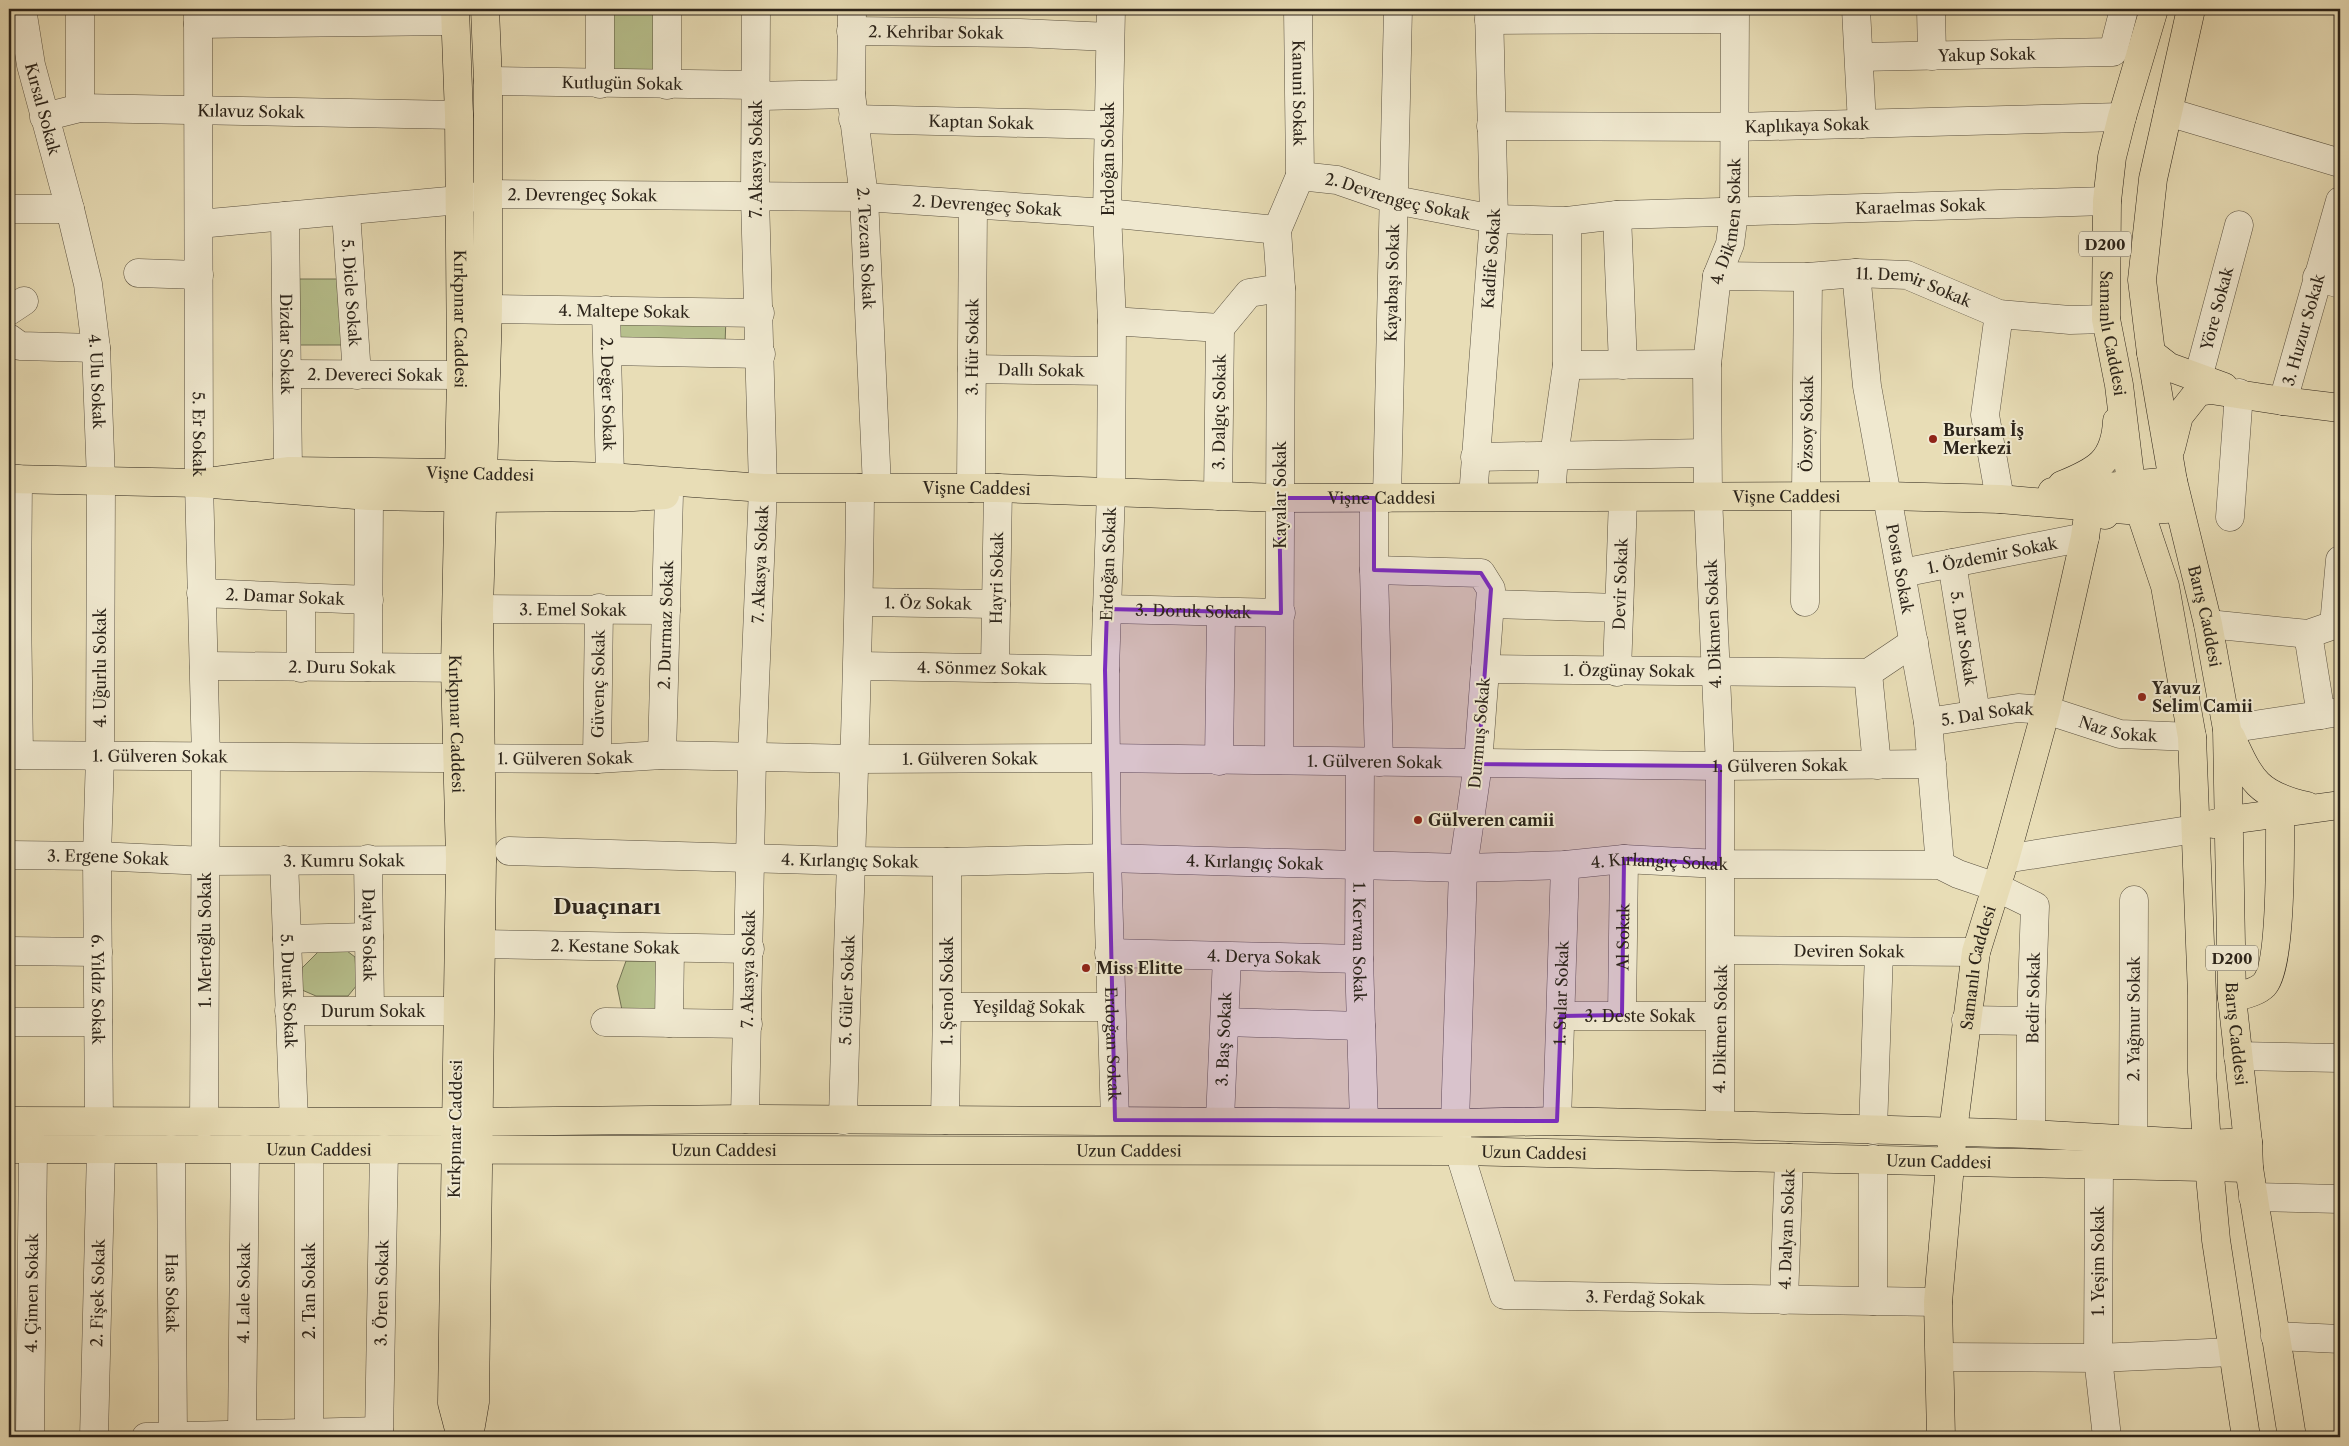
<svg xmlns="http://www.w3.org/2000/svg" width="2349" height="1446" viewBox="0 0 2349 1446" font-family="'Libre Caslon Text',serif">
<style>
.green{fill:#b7c08d;stroke:#727254}
.lines{fill:none;stroke-linecap:round;stroke-linejoin:round}
.minor-casing{stroke:#5b5241;stroke-width:29}
.major-casing{stroke:#2c241a;stroke-width:29}
.minor{stroke:#f0e9d0;stroke-width:28}
.major{stroke:#e8ddb6;stroke-width:28}
.marked{fill:#7b2cbf;fill-opacity:0.2;stroke:#7b2cbf;stroke-width:4;stroke-linejoin:round}
.poi-dot{fill:#8f2418;stroke:#f0e9d0;stroke-width:2}
.labels{text-anchor:middle;dominant-baseline:central;stroke-width:4;stroke-linejoin:round;paint-order:stroke}
.shield{fill:#f0e9d0;stroke:#675f51;stroke-width:1}
.shield-label{font-size:15px;font-weight:bold;fill:#2c241a}
.street-label{font-size:16px;fill:#2c241a;stroke:#f0e9d0}
.poi-label{font-size:16px;font-weight:bold;fill:#2c241a;stroke:#f0e9d0;text-anchor:start}
.district-label{font-size:21px;font-weight:bold;fill:#2c241a;stroke:#f0e9d0}
</style>
<rect width="100%" height="100%" fill="#e8ddb6"/>
<filter id="stains"><feTurbulence type="fractalNoise" baseFrequency=".004" numOctaves="4"/><feColorMatrix values="0 0 0 0 .2 0 0 0 0 .09 0 0 0 0 .02 0 0 0 .5 -.17"/></filter>
<radialGradient id="worn" r=".72"><stop offset=".6" stop-color="#630" stop-opacity="0"/><stop offset="1" stop-color="#630" stop-opacity=".3"/></radialGradient>
<path class="green" d="M609,9h46v64h-46z
M298,279h46v66h-46z
M613,316l113,1 -1,28 -112,-1z
M324,946l19,2 12,9 2,28 -9,11h-32l-14,-6v-22z
M626,961h33v50l-37,-1 -5,-24z"/>
<g class="lines">
<g class="minor-casing">
<g id="minor">
<path id="s1" d="M22,9l9,56 39,144 18,75 8,64 5,132 -1,276 -3,100 2,266"/>
<path d="M80,9v99"/>
<path id="s2" d="M198,9l1,474 7,275 -2,365"/>
<path d="M600,9v75"/>
<path d="M667,9v76"/>
<path id="s3" d="M852,9l-1,85 13,103 13,290"/>
<path id="s4" d="M1111,9l-4,204 5,108 -1,170 -6,179 2,188 8,262"/>
<path id="s5" d="M1298,9l2,167"/>
<path d="M1856,9l6,115"/>
<path d="M1931,9l1,47"/>
<path d="M1489,20l245,-1"/>
<path d="M198,24l257,-3"/>
<path id="s6" d="M851,31l169,2 90,4"/>
<path id="s7" d="M1859,57l254,-5 11,-43"/>
<path id="s8" d="M488,81l267,4"/>
<path d="M756,96l95,-2"/>
<path d="M2168,112l172,51"/>
<path id="s9" d="M44,117l36,-9 379,7"/>
<path id="s10" d="M853,119l255,6"/>
<path id="s11" d="M1491,126l244,1 387,-10"/>
<path d="M9,209h61"/>
<path id="s12" d="M346,212l11,163"/>
<path d="M1617,215l6,150"/>
<path id="s13" d="M285,216l3,255"/>
<path id="s14" d="M199,224l260,-24 30,-6 375,3 243,16 170,17 23,-54 37,4 58,20 99,19 73,2 50,-6 490,-14"/>
<path d="M1277,230l4,58 -2,472"/>
<path d="M138,273l61,2"/>
<path id="s15" d="M1856,273l11,113 61,336 12,143"/>
<path id="s16" d="M1717,276l91,1 48,-4 51,2 92,39 71,6 36,-1"/>
<path d="M2317,277l23,7"/>
<path id="s17" d="M488,309l272,4"/>
<path id="s18" d="M606,310l4,167"/>
<path d="M9,311l15,-10"/>
<path d="M1999,314l-14,101 15,84"/>
<path d="M1112,321l108,7 29,-35 32,-5"/>
<path d="M9,338l11,8 76,2"/>
<path d="M608,351l153,3"/>
<path d="M1567,365l140,-1"/>
<path id="s19" d="M972,369l139,2"/>
<path id="s20" d="M287,374l174,1"/>
<path id="s21" d="M2198,392v-14l41,-153"/>
<path id="s22" d="M2283,401l57,-200"/>
<path d="M1475,457l232,-4"/>
<path d="M18,479l-1,127 2,149"/>
<path id="s23" d="M971,488l2,-283"/>
<path id="s24" d="M1218,496l2,-168"/>
<path d="M1551,496l3,-40 13,-91v-144"/>
<path id="s25" d="M1473,497l21,-278 -5,-210"/>
<path d="M1374,498v72l5,192"/>
<path id="s26" d="M1387,498l11,-489"/>
<path d="M2230,517l9,-124"/>
<path id="s27" d="M1952,563l24,151"/>
<path id="s28" d="M1374,570l107,3 10,16 -13,175 -15,104 -8,255 4,28 45,144 434,7"/>
<path id="s29" d="M1902,573l183,-36"/>
<path id="s30" d="M201,593l168,7"/>
<path id="s31" d="M859,602l137,2"/>
<path id="s32" d="M1805,602l3,-325"/>
<path d="M1491,604l128,4"/>
<path id="s33" d="M479,609l187,1"/>
<path id="s34" d="M1107,609l174,4"/>
<path d="M2208,624l100,10 26,-9 6,-65"/>
<path d="M2308,634l13,81"/>
<path id="s35" d="M204,666l273,2"/>
<path id="s36" d="M858,666l247,4"/>
<path d="M368,667l1,-171"/>
<path d="M301,668v-70"/>
<path id="s37" d="M995,668l3,-180"/>
<path id="s38" d="M1485,669l383,4 46,-31"/>
<path id="s39" d="M1617,672l6,-174"/>
<path d="M1868,673l9,92"/>
<path id="s40" d="M1928,722l90,-14 28,2 74,24 72,3"/>
<path d="M2227,729l113,-17"/>
<path id="s41" d="M9,755l588,4 65,-4 194,4 249,-1 615,8 212,-2"/>
<path id="s42" d="M662,755l7,-261"/>
<path id="s43" d="M597,759l2,-151"/>
<path d="M1219,761l2,-149"/>
<path id="s44" d="M1360,762l-1,197 5,163"/>
<path id="s45" d="M509,851l341,10 97,1 160,-4 356,10 102,-3 59,-6 95,5 221,1 18,9 38,13 39,19 -4,115v113"/>
<path id="s46" d="M9,855l88,1 109,5 276,-1"/>
<path id="s47" d="M368,859l2,152"/>
<path d="M2005,859l190,-30"/>
<path id="s48" d="M284,860l10,262"/>
<path d="M287,939l82,-2"/>
<path id="s49" d="M481,944l269,5"/>
<path id="s50" d="M1721,950l255,2"/>
<path d="M9,951l89,1"/>
<path id="s51" d="M1109,953l250,6"/>
<path id="s52" d="M947,1007h164"/>
<path id="s53" d="M289,1011h167"/>
<path id="s54" d="M1622,1015l2,-156"/>
<path id="s55" d="M1561,1016h158"/>
<path d="M1966,1020l65,1"/>
<path d="M9,1022h89"/>
<path d="M605,1022l143,2"/>
<path d="M1225,1022l136,4"/>
<path d="M669,1023l1,-74"/>
<path d="M2238,1056l102,2"/>
<path id="s56" d="M745,1119l7,-362 11,-269 -8,-291 1,-188"/>
<path id="s57" d="M843,1120c5,-211 16,-422 17,-632"/>
<path id="s58" d="M945,1120l2,-113v-145"/>
<path id="s59" d="M1220,1120l7,-163"/>
<path id="s60" d="M1557,1121l8,-256"/>
<path id="s61" d="M1720,1125v-359l-12,-269 -1,-133 10,-88 13,-32 4,-32 1,-203"/>
<path d="M1873,1130l6,-178"/>
<path id="s62" d="M2133,1139l1,-239"/>
<path id="s63" d="M171,1149l2,288"/>
<path d="M309,1149v284"/>
<path d="M1873,1159v142"/>
<path d="M2099,1164l-1,194 9,79"/>
<path d="M2253,1197l87,2"/>
<path id="s64" d="M1784,1300l5,-142"/>
<path d="M2275,1336l65,3"/>
<path d="M1940,1357l158,1 134,-6"/>
<path id="s65" d="M242,1435l3,-286"/>
<path id="s66" d="M30,1437l3,-288"/>
<path id="s67" d="M94,1437l7,-288"/>
<path d="M146,1437l233,-6"/>
<path id="s68" d="M379,1437l5,-288"/>
</g>
</g>
<g class="major-casing">
<g id="major">
<path id="s69" d="M455,9l4,106 2,260 -6,293 5,191 -8,544 9,34"/>
<path id="s70" d="M2154,9l-32,108 -10,40 -5,44 -1,118 13,66 12,99 34,102 27,151 10,258v77l5,72 9,96 30,197"/>
<path id="s71" d="M2191,9l-38,170 -11,101 9,73 22,128 35,143 19,105 5,269 16,144 1,26 43,269"/>
<path d="M2151,353l18,14 55,20"/>
<path d="M2171,448l8,-32 19,-24 13,-2 72,11 57,7"/>
<path d="M9,479l190,4 170,13 113,2 151,-1 32,-2"/>
<path id="s72" d="M199,483l89,-12 172,2 150,4 153,11h235l281,10 608,-2 113,3 139,12 39,-3"/>
<path d="M2062,485c35,-14 53,-24 55,-64"/>
<path d="M2052,492l121,-11"/>
<path d="M2231,737c20,44 27,58 76,69"/>
<path d="M2213,824l17,-4 110,-15"/>
<path d="M2232,998c10,-3 24,-5 32,-13 18,-19 16,-141 16,-172"/>
<path d="M9,1121l446,1 290,-3 710,4 102,-2 163,4 311,9 176,10 41,-2"/>
<path id="s73" d="M9,1149l1450,2 790,17"/>
<path d="M469,1437l6,-35 7,-542 -3,-251 9,-300v-228l-3,-72"/>
<path id="s74" d="M1941,1437l-3,-135 15,-171 23,-179 29,-93 41,-149 39,-173 4,-29 16,7"/>
</g>
</g>
<use href="#minor" class="minor"/>
<use href="#major" class="major"/>
</g>
<path class="marked" d="M1279,498h95v72l107,3 10,16 -13,175 242,2 -1,98 -95,-5 -2,156 -61,1 -4,105 -442,-1 -10,-450 2,-61 174,4z"/>
<g class="poi-dot">
<circle cx="1933" cy="439" r="5"/>
<circle cx="2142" cy="697" r="5"/>
<circle cx="1418" cy="820" r="5"/>
<circle cx="1086" cy="968" r="5"/>
</g>
<g class="labels">
<g class="shield">
<rect x="2079" y="231.5" width="52" height="25" rx="4"/>
<rect x="2206" y="945.5" width="52" height="25" rx="4"/>
</g>
<g class="shield-label">
<text x="2105" y="244">D200</text>
<text x="2232" y="958">D200</text>
</g>
<g class="street-label">
<text stroke="none"><textPath href="#s6" startOffset="85">2. Kehribar Sokak</textPath></text>
<text stroke="none"><textPath href="#s7" startOffset="128">Yakup Sokak</textPath></text>
<text stroke="none"><textPath href="#s8" startOffset="134">Kutlugün Sokak</textPath></text>
<text stroke="none"><textPath href="#s5" startOffset="84">Kanuni Sokak</textPath></text>
<text stroke="none"><textPath href="#s1" startOffset="102">Kırsal Sokak</textPath></text>
<text stroke="none"><textPath href="#s9" startOffset="208">Kılavuz Sokak</textPath></text>
<text stroke="none"><textPath href="#s10" startOffset="128">Kaptan Sokak</textPath></text>
<text stroke="none"><textPath href="#s11" startOffset="316">Kaplıkaya Sokak</textPath></text>
<text transform="translate(756 159) rotate(-90)">7. Akasya Sokak</text>
<text transform="translate(1108 159) rotate(-90)">Erdoğan Sokak</text>
<text stroke="none"><textPath href="#s14" startOffset="385">2. Devrengeç Sokak</textPath></text>
<text stroke="none"><textPath href="#s14" startOffset="1240">2. Devrengeç Sokak</textPath></text>
<text stroke="none"><textPath href="#s14" startOffset="790">2. Devrengeç Sokak</textPath></text>
<text stroke="none"><textPath href="#s14" startOffset="1766">Karaelmas Sokak</textPath></text>
<text stroke="none"><textPath href="#s61" startOffset="906">4. Dikmen Sokak</textPath></text>
<text stroke="none"><textPath href="#s3" startOffset="240">2. Tezcan Sokak</textPath></text>
<text stroke="none"><textPath href="#s25" startOffset="239">Kadife Sokak</textPath></text>
<text stroke="none"><textPath href="#s26" startOffset="215">Kayabaşı Sokak</textPath></text>
<text stroke="none"><textPath href="#s16" startOffset="199">11. Demir Sokak</textPath></text>
<text stroke="none"><textPath href="#s12" startOffset="81">5. Dicle Sokak</textPath></text>
<text stroke="none"><textPath href="#s21" startOffset="86">Yöre Sokak</textPath></text>
<text stroke="none"><textPath href="#s17" startOffset="136">4. Maltepe Sokak</textPath></text>
<text stroke="none"><textPath href="#s69" startOffset="310">Kırkpınar Caddesi</textPath></text>
<text stroke="none"><textPath href="#s22" startOffset="74">3. Huzur Sokak</textPath></text>
<text stroke="none"><textPath href="#s70" startOffset="331">Samanlı Caddesi</textPath></text>
<text stroke="none"><textPath href="#s13" startOffset="128">Dizdar Sokak</textPath></text>
<text stroke="none"><textPath href="#s23" startOffset="141">3. Hür Sokak</textPath></text>
<text stroke="none"><textPath href="#s19" startOffset="69">Dallı Sokak</textPath></text>
<text stroke="none"><textPath href="#s20" startOffset="88">2. Devereci Sokak</textPath></text>
<text stroke="none"><textPath href="#s1" startOffset="381">4. Ulu Sokak</textPath></text>
<text stroke="none"><textPath href="#s18" startOffset="84">2. Değer Sokak</textPath></text>
<text stroke="none"><textPath href="#s24" startOffset="84">3. Dalgıç Sokak</textPath></text>
<text stroke="none"><textPath href="#s32" startOffset="178">Özsoy Sokak</textPath></text>
<text stroke="none"><textPath href="#s2" startOffset="425">5. Er Sokak</textPath></text>
<text stroke="none"><textPath href="#s72" startOffset="282">Vişne Caddesi</textPath></text>
<text stroke="none"><textPath href="#s72" startOffset="779">Vişne Caddesi</textPath></text>
<text transform="translate(1280 495) rotate(-90)">Kayalar Sokak</text>
<text stroke="none"><textPath href="#s72" startOffset="1589">Vişne Caddesi</textPath></text>
<text stroke="none"><textPath href="#s72" startOffset="1184">Vişne Caddesi</textPath></text>
<text stroke="none"><textPath href="#s29" startOffset="92">1. Özdemir Sokak</textPath></text>
<text stroke="none"><textPath href="#s56" startOffset="555">7. Akasya Sokak</textPath></text>
<text transform="translate(1108 564) rotate(-88)">Erdoğan Sokak</text>
<text stroke="none"><textPath href="#s15" startOffset="299">Posta Sokak</textPath></text>
<text stroke="none"><textPath href="#s37" startOffset="90">Hayri Sokak</textPath></text>
<text stroke="none"><textPath href="#s39" startOffset="88">Devir Sokak</textPath></text>
<text stroke="none"><textPath href="#s30" startOffset="84">2. Damar Sokak</textPath></text>
<text stroke="none"><textPath href="#s31" startOffset="69">1. Öz Sokak</textPath></text>
<text stroke="none"><textPath href="#s33" startOffset="94">3. Emel Sokak</textPath></text>
<text stroke="none"><textPath href="#s34" startOffset="86">3. Doruk Sokak</textPath></text>
<text stroke="none"><textPath href="#s71" startOffset="618">Barış Caddesi</textPath></text>
<text transform="translate(1713 624) rotate(-92)">4. Dikmen Sokak</text>
<text stroke="none"><textPath href="#s42" startOffset="130">2. Durmaz Sokak</textPath></text>
<text stroke="none"><textPath href="#s27" startOffset="76">5. Dar Sokak</textPath></text>
<text stroke="none"><textPath href="#s35" startOffset="138">2. Duru Sokak</textPath></text>
<text transform="translate(100 668) rotate(-90)">4. Uğurlu Sokak</text>
<text stroke="none"><textPath href="#s36" startOffset="124">4. Sönmez Sokak</textPath></text>
<text stroke="none"><textPath href="#s38" startOffset="144">1. Özgünay Sokak</textPath></text>
<text stroke="none"><textPath href="#s43" startOffset="75">Güvenç Sokak</textPath></text>
<text stroke="none"><textPath href="#s40" startOffset="60">5. Dal Sokak</textPath></text>
<text stroke="none"><textPath href="#s69" startOffset="715">Kırkpınar Caddesi</textPath></text>
<text stroke="none"><textPath href="#s40" startOffset="194">Naz Sokak</textPath></text>
<text transform="translate(1479 733) rotate(-85)">Durmuş Sokak</text>
<text stroke="none"><textPath href="#s41" startOffset="151">1. Gülveren Sokak</textPath></text>
<text stroke="none"><textPath href="#s41" startOffset="556">1. Gülveren Sokak</textPath></text>
<text stroke="none"><textPath href="#s41" startOffset="961">1. Gülveren Sokak</textPath></text>
<text stroke="none"><textPath href="#s41" startOffset="1366">1. Gülveren Sokak</textPath></text>
<text stroke="none"><textPath href="#s41" startOffset="1771">1. Gülveren Sokak</textPath></text>
<text stroke="none"><textPath href="#s46" startOffset="99">3. Ergene Sokak</textPath></text>
<text stroke="none"><textPath href="#s46" startOffset="335">3. Kumru Sokak</textPath></text>
<text stroke="none"><textPath href="#s45" startOffset="341">4. Kırlangıç Sokak</textPath></text>
<text stroke="none"><textPath href="#s45" startOffset="746">4. Kırlangıç Sokak</textPath></text>
<text stroke="none"><textPath href="#s45" startOffset="1151">4. Kırlangıç Sokak</textPath></text>
<text stroke="none"><textPath href="#s47" startOffset="76">Dalya Sokak</textPath></text>
<text stroke="none"><textPath href="#s54" startOffset="78">Al Sokak</textPath></text>
<text transform="translate(205 940) rotate(-90)">1. Mertoğlu Sokak</text>
<text stroke="none"><textPath href="#s44" startOffset="180">1. Kervan Sokak</textPath></text>
<text stroke="none"><textPath href="#s49" startOffset="134">2. Kestane Sokak</textPath></text>
<text stroke="none"><textPath href="#s50" startOffset="128">Deviren Sokak</textPath></text>
<text stroke="none"><textPath href="#s51" startOffset="155">4. Derya Sokak</textPath></text>
<text stroke="none"><textPath href="#s74" startOffset="472">Samanlı Caddesi</textPath></text>
<text stroke="none"><textPath href="#s56" startOffset="150">7. Akasya Sokak</textPath></text>
<text stroke="none"><textPath href="#s1" startOffset="989">6. Yıldız Sokak</textPath></text>
<text stroke="none"><textPath href="#s48" startOffset="131">5. Durak Sokak</textPath></text>
<text stroke="none"><textPath href="#s57" startOffset="130">5. Güler Sokak</textPath></text>
<text stroke="none"><textPath href="#s58" startOffset="129">1. Şenol Sokak</textPath></text>
<text stroke="none"><textPath href="#s60" startOffset="128">1. Sular Sokak</textPath></text>
<text transform="translate(2033 998) rotate(-89)">Bedir Sokak</text>
<text stroke="none"><textPath href="#s52" startOffset="82">Yeşildağ Sokak</textPath></text>
<text stroke="none"><textPath href="#s53" startOffset="84">Durum Sokak</textPath></text>
<text stroke="none"><textPath href="#s55" startOffset="79">3. Deste Sokak</textPath></text>
<text stroke="none"><textPath href="#s62" startOffset="120">2. Yağmur Sokak</textPath></text>
<text transform="translate(1720 1029) rotate(-89)">4. Dikmen Sokak</text>
<text stroke="none"><textPath href="#s71" startOffset="1038">Barış Caddesi</textPath></text>
<text stroke="none"><textPath href="#s59" startOffset="81">3. Baş Sokak</textPath></text>
<text stroke="none"><textPath href="#s4" startOffset="1035">Erdoğan Sokak</textPath></text>
<text transform="translate(455 1129) rotate(-89)">Kırkpınar Caddesi</text>
<text stroke="none"><textPath href="#s73" startOffset="310">Uzun Caddesi</textPath></text>
<text stroke="none"><textPath href="#s73" startOffset="715">Uzun Caddesi</textPath></text>
<text stroke="none"><textPath href="#s73" startOffset="1120">Uzun Caddesi</textPath></text>
<text stroke="none"><textPath href="#s73" startOffset="1525">Uzun Caddesi</textPath></text>
<text stroke="none"><textPath href="#s73" startOffset="1930">Uzun Caddesi</textPath></text>
<text stroke="none"><textPath href="#s64" startOffset="71">4. Dalyan Sokak</textPath></text>
<text transform="translate(2098 1261) rotate(-90)">1. Yeşim Sokak</text>
<text transform="translate(309 1291) rotate(-90)">2. Tan Sokak</text>
<text stroke="none"><textPath href="#s65" startOffset="142">4. Lale Sokak</textPath></text>
<text stroke="none"><textPath href="#s66" startOffset="144">4. Çimen Sokak</textPath></text>
<text stroke="none"><textPath href="#s67" startOffset="144">2. Fişek Sokak</textPath></text>
<text stroke="none"><textPath href="#s63" startOffset="144">Has Sokak</textPath></text>
<text stroke="none"><textPath href="#s68" startOffset="144">3. Ören Sokak</textPath></text>
<text stroke="none"><textPath href="#s28" startOffset="982">3. Ferdağ Sokak</textPath></text>
</g>
<g class="poi-label">
<text x="1943" y="430">Bursam İş<tspan x="1943" dy="18">Merkezi</tspan></text>
<text x="2152" y="688">Yavuz<tspan x="2152" dy="18">Selim Camii</tspan></text>
<text x="1428" y="820">Gülveren camii</text>
<text x="1096" y="968">Miss Elitte</text>
</g>
<g class="district-label">
<text x="607" y="906">Duaçınarı</text>
</g>
</g>
<rect width="2349" height="1446" fill="none" stroke="#e8ddb6" stroke-width="30"/>
<rect x="10" y="10" width="2329" height="1426" fill="none" stroke="#2c241a" stroke-width="2.5"/>
<rect x="15" y="15" width="2319" height="1416" fill="none" stroke="#2c241a"/>
<rect width="100%" height="100%" filter="url(#stains)"/>
<rect width="100%" height="100%" fill="url(#worn)"/>
</svg>
